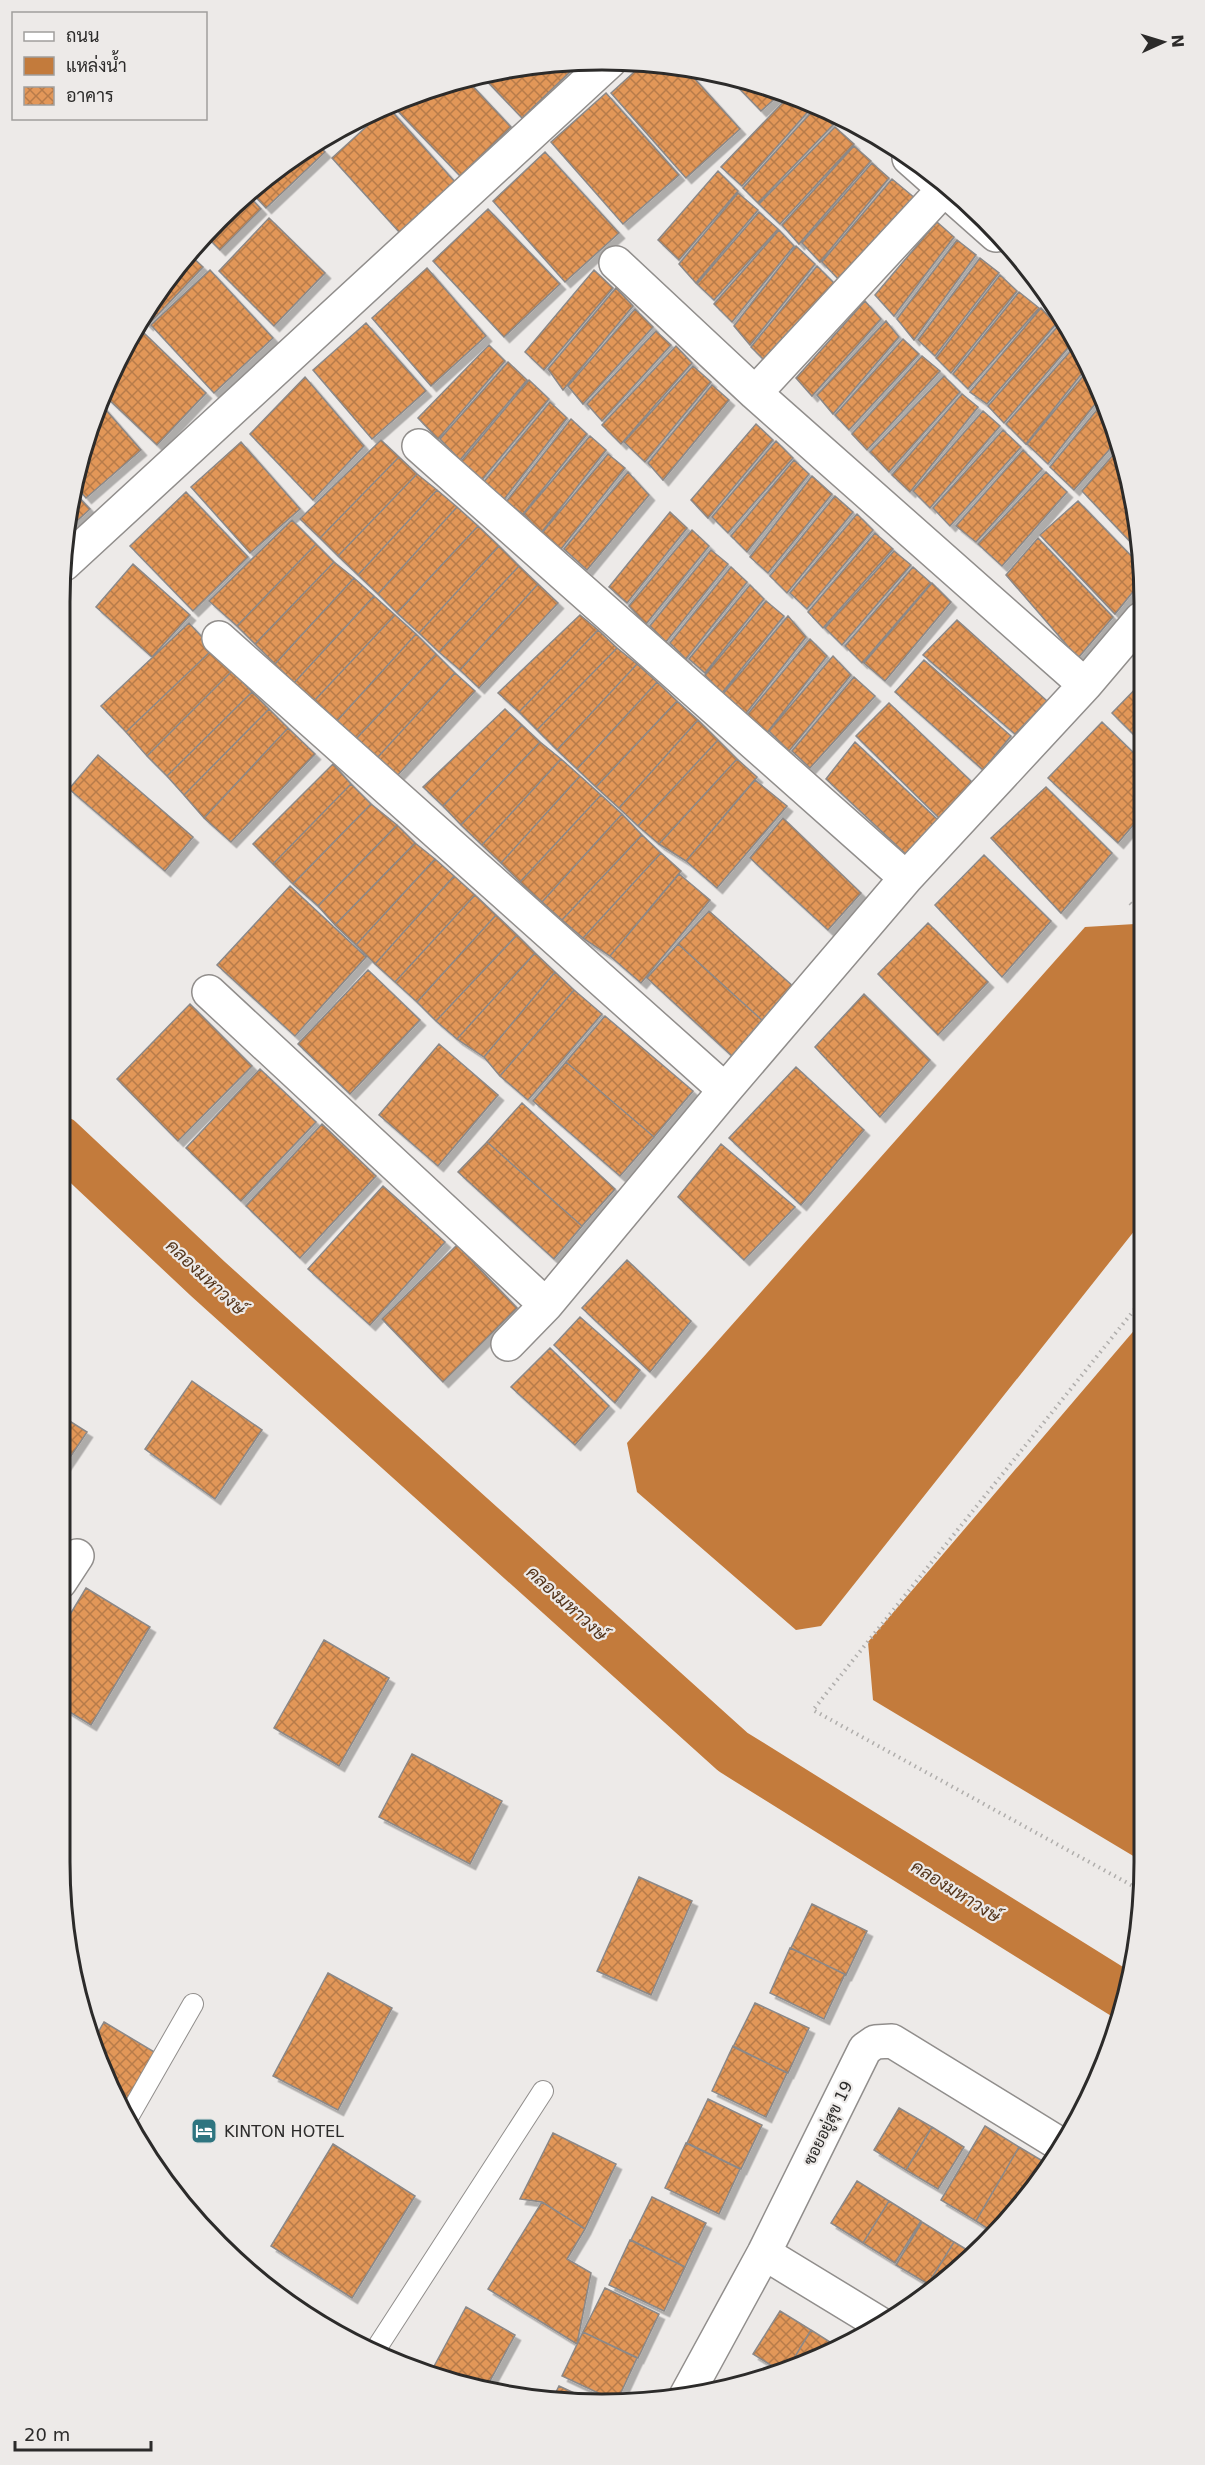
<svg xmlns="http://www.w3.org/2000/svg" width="1205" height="2465" viewBox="0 0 1205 2465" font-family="'DejaVu Sans',Sarabun,sans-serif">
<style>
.water{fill:#c37b3c}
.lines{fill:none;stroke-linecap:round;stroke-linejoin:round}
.canal{stroke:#c37b3c;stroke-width:48}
.building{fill:url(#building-cross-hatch);stroke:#8b8887;stroke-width:1.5;filter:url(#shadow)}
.service-casing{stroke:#918e8c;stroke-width:22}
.minor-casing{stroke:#918e8c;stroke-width:36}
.path{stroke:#b0aeac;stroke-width:4;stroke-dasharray:1.5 4.5;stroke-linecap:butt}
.service{stroke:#fff;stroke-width:20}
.minor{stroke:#fff;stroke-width:33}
.labels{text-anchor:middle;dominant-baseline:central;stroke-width:4.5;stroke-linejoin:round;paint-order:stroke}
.street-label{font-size:16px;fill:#2c2b2a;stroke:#edeae8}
.poi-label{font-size:16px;fill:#2c2b2a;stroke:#edeae8;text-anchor:start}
.water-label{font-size:18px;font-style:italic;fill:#55361c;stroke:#edeae8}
.rim{fill:none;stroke:#2c2b2a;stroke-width:3}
</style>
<defs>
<pattern id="building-cross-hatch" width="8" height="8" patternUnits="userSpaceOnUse" patternTransform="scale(1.5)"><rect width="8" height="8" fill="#e29759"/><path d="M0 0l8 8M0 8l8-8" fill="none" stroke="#b77b4a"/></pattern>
<filter id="shadow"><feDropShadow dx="5.5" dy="5.5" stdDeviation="0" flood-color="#0004"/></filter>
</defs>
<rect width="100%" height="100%" fill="#edeae8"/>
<path class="water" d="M1135,924l7,7 1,289 -322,406 -25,4 -159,-138 -10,-49 458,-516z
M1143,1320l2,543 -272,-163 -5,-58z"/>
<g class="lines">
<path class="canal" d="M60,1140l148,139 525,473 393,245"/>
</g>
<path class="building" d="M571,63l4,4 -53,51 -41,-43 16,-5z
M643,64l42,4 55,61 -54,49 -75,-85z
M727,76l54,17 -20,18z
M467,80l44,47 -51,49 -69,-72z
M606,93l73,82 -56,49 -72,-82z
M790,95l17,5 6,6 -71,80 -21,-19z
M388,107l67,75 -55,51 -68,-75z
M815,108l18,17 -75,78 -15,-15z
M835,127l19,17 -74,80 -21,-20z
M316,143l9,9 -59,56 -15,-16 50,-41z
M854,146l17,15 -72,83 -17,-19z
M545,152l74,81 -54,49 -72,-81z
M872,163l17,15 -69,84 -18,-19z
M718,171l20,20 -59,69 -21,-20z
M892,179l24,20 -74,84 -20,-21z
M738,193l20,17 -62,73 -17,-19z
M248,195l13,14 -41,41 -15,-15 14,-16z
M488,209l72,75 -56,53 -71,-76z
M759,212l19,17 -64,71 -17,-16z
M269,218l56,55 -51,53 -55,-55z
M937,222l17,15 -60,79 -19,-21z
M779,230l15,16 -62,76 -18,-18z
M957,240l19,15 -62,85 -17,-21z
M796,246l19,18 -65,81 -16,-19z
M190,255l13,12 -55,58 -6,-6 10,-18z
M980,258l19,15 -64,83 -17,-16z
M817,266l17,17 -65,82 -18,-18z
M427,268l59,68 -55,50 -59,-68z
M210,270l63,68 -59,55 -63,-68z
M594,270l19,18 -69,82 -19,-18z
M1000,275l17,16 -66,82 -15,-15z
M616,288l17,18 -70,84 -15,-21z
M1019,292l20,16 -71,81 -15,-15z
M865,301l16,18 -69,77 -16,-18z
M1041,308l15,16 -69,80 -17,-12z
M635,309l18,18 -70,77 -15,-18z
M886,321l13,16 -66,77 -16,-19z
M366,323l60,68 -54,48 -59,-69z
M1058,326l15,16 -69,81 -16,-17z
M656,331l15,14 -69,76 -15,-17z
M144,333l62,60 -49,52 -55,-52 20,-37z
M903,339l16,15 -70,76 -14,-15z
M489,345l16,16 -67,78 -20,-21z
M676,346l16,17 -71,81 -19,-19z
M1075,346l12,21 -61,77 -20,-20z
M922,356l18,15 -73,79 -15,-16z
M508,362l19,18 -67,80 -20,-21z
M693,366l18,16 -66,80 -21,-20z
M1089,369l14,25 -55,70 -21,-20z
M944,376l16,16 -71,80 -19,-20z
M305,377l59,69 -51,54 -63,-66z
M529,380l20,19 -68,82 -21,-18z
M712,385l17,15 -66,80 -15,-17z
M962,394l16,13 -68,85 -18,-17z
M1105,400l11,42 -42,48 -24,-23z
M99,402l42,48 -55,48 -12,-14z
M550,402l17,16 -65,84 -19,-19z
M983,411l17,15 -70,82 -17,-17z
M571,419l16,15 -64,80 -17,-12z
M756,424l17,16 -65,78 -17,-18z
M1003,430l18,17 -71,79 -17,-18z
M590,436l16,14 -65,83 -17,-19z
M381,440l18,17 -79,81 -20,-19z
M776,441l17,17 -65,75 -16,-16z
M241,442l59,67 -50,44 -59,-66z
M1023,450l19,19 -66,73 -20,-16z
M608,454l17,14 -64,81 -19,-16z
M1113,455l9,9 18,67v21l-58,-61z
M399,457l18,17 -79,82 -18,-18z
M794,460l15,14 -62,78 -16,-16z
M628,472l21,23 -62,75 -23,-21z
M1046,472l21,20 -65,74 -24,-22z
M417,474l20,16 -79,85 -20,-19z
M812,476l20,18 -64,79 -18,-16z
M72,490l18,19 -23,21 3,-34z
M437,490l20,17 -79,87 -20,-19z
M186,492l62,65 -55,54 -63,-65z
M835,496l18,16 -66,81 -17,-17z
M1078,501l62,64v18l-25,31 -75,-79z
M457,507l21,19 -81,87 -19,-19z
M670,512l17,16 -60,75 -18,-16z
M857,514l16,16 -66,79 -17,-16z
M292,520l24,24 -79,82 -28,-25z
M478,526l21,20 -80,87 -22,-20z
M692,530l17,16 -63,78 -17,-18z
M875,533l18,16 -70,79 -15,-16z
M1038,538l75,79 -35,41 -72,-83z
M316,544l18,18 -79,82 -18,-18z
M499,546l20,20 -80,86 -20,-19z
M711,550l17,14 -62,78 -16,-16z
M894,551l17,14 -69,80 -17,-17z
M334,562l20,16 -79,86 -20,-20z
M133,564l57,51 -38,42 -56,-50z
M519,566l19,18 -78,86 -21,-18z
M731,567l16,15 -61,77 -16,-16z
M913,567l18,16 -69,80 -17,-17z
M354,578l20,18 -80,87 -19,-19z
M932,583l19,19 -66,79 -21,-18z
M538,584l20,19 -79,85 -19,-18z
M750,585l14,14 -59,74 -16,-14z
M374,596l21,19 -81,86 -20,-18z
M766,601l18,15 -62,77 -17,-18z
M395,615l21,19 -80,88 -22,-21z
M580,615l18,15 -79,82 -21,-19z
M788,616l18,21 -62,79 -22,-21z
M957,620l90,81 -32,33 -92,-79z
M189,623l24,26 -87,83 -25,-26z
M598,630l19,18 -80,82 -18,-18z
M416,634l20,20 -81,86 -19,-18z
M810,639l17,17 -61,78 -19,-19z
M617,648l20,16 -80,86 -20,-20z
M213,649l19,22 -85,85 -21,-24z
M436,654l19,19 -78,85 -22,-18z
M833,656l18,19 -62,76 -20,-20z
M924,660l87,76 -28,34 -88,-78z
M637,664l20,18 -80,87 -20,-19z
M232,671l20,21 -85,84 -20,-20z
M455,673l20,18 -79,86 -19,-19z
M854,677l21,19 -65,72 -18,-17z
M657,682l20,19 -81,86 -19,-18z
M1141,683v59l-29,-29z
M252,692l17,17 -85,86 -17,-19z
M677,701l21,19 -79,88 -23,-21z
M889,703l84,80 -33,36 -84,-83z
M269,709l19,19 -84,90 -20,-23z
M505,709l17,16 -79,81 -20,-19z
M698,720l20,20 -80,86 -19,-18z
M1102,722l39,38v56l-23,27 -70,-65z
M522,725l18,17 -79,83 -18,-19z
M288,728l27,26 -84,88 -27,-24z
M718,740l19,19 -78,85 -21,-18z
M540,742l21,17 -79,86 -21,-20z
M855,742l83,78 -28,38 -84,-79z
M98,755l95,82 -28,34 -96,-82z
M561,759l19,17 -79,87 -19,-18z
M737,759l20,18 -71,84 -27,-17z
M333,764l18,20 -78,80 -20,-20z
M580,776l21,19 -81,87 -19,-19z
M755,780l32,26 -70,82 -31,-27z
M351,784l20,20 -78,80 -20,-20z
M1046,787l66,66 -51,60 -70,-75z
M601,795l21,19 -80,88 -22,-20z
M371,804l26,21 -79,81 -25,-22z
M622,814l20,21 -80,85 -20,-18z
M783,818l78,75 -33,37 -78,-72z
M397,825l18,18 -80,82 -17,-19z
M642,835l19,18 -78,85 -21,-18z
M415,843l20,16 -79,86 -21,-20z
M661,853l20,18 -71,85 -27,-18z
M984,855l67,66 -49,56 -67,-72z
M435,859l19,17 -79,88 -19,-19z
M679,874l31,26 -69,83 -31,-27z
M454,876l21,19 -80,87 -20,-18z
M290,886l76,71 -71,79 -78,-71z
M475,895l21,20 -79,87 -22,-20z
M709,911l86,77 -31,34 -86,-78z
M496,915l21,20 -81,86 -19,-19z
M928,923l60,59 -50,53 -60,-61z
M517,935l18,18 -78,86 -21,-18z
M678,944l86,78 -31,35 -86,-79z
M535,953l20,19 -71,85 -27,-18z
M368,970l52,50 -70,74 -52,-50z
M555,972l19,18 -74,86 -16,-19z
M574,990l28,24 -74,86 -28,-24z
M864,994l66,66 -50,57 -65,-70z
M190,1004l62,62 -74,75 -61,-62z
M605,1016l88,75 -39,46 -88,-75z
M439,1044l59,51 -60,71 -59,-51z
M566,1062l88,75 -34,39 -87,-75z
M796,1067l68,63 -63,75 -72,-67z
M260,1069l56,53 -75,79 -55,-53z
M522,1103l93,86 -33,37 -95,-84z
M322,1124l54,52 -76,82 -54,-52z
M487,1142l95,84 -28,33 -96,-87z
M721,1144l74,63 -51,53 -66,-63z
M383,1186l62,56 -75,83 -62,-56z
M457,1245l60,63 -74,74 -61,-63z
M627,1260l64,61 -41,51 -68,-64z
M580,1317l60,53 -25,33 -61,-58z
M550,1348l59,58 -34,39 -64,-58z
M192,1381l70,49 -47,69 -70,-50z
M60,1415l27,17 -16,24 -11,-7z
M60,1449l11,7 -11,16z
M86,1588l64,39 -59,98 -31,-19v-75z
M324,1640l65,38 -50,88 -65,-38z
M412,1754l90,47 -32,63 -91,-47z
M639,1877l53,24 -41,94 -54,-24z
M812,1904l55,27 -21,44 -55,-27z
M790,1948l55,26 -21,45 -54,-26z
M328,1973l64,35 -54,102 -65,-34z
M755,2003l54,25 -21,45 -55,-26z
M104,2022l52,31 -30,53 -34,-63z
M733,2046l54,27 -21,44 -54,-26z
M708,2099l54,26 -21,44 -54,-26z
M899,2108l33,19 -26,43 -32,-20z
M985,2126l34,21 -43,74 -35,-21z
M932,2127l32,20 -26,42 -32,-19z
M553,2133l63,31 -31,65 -43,-27 -22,-3z
M686,2143l54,26 -21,45 -54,-26z
M333,2144l82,52 -63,102 -81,-52z
M1019,2147l27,16 -36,57 -14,14 -20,-13z
M857,2181l32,20 -26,42 -32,-20z
M652,2197l54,26 -21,44 -54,-27z
M889,2201l32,20 -26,42 -32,-20z
M542,2202l43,27 -18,30 24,14 -14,71 -89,-55z
M922,2222l32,20 -26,42 -32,-19z
M630,2240l55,27 -21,44 -55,-26z
M954,2242l20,12 -37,35 -9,-5z
M605,2288l54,26 -21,44 -55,-26z
M466,2307l49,28 -30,55 -53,-20z
M780,2311l31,19 -21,35 -13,4 -24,-15z
M811,2330l30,19 -51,16z
M583,2332l54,26 -19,41 -9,-1 -47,-22z
M559,2386l24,11 -29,-1z"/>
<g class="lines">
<g class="service-casing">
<path id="service" d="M130,2114l63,-110
M376,2349l167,-258"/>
</g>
<g class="minor-casing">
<path id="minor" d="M909,158l87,77
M616,263l139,130 330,292
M755,393l189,-204
M419,446l487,432
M64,564l546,-503
M219,638l506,452
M209,992l337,313
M508,1344l38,-39 179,-215 181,-212 179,-193 56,-66
M60,1582l17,-26
M764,2253l118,72
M686,2396l78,-143 101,-204 10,-7 17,-1 166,102"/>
</g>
<path class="path" d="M1130,903l12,12
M1142,1891l-329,-181 330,-411"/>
<use href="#service" class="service"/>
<use href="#minor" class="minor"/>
</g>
<defs>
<g id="hotel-square" transform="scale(1.35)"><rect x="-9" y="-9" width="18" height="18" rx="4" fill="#2e7580" stroke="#edeae8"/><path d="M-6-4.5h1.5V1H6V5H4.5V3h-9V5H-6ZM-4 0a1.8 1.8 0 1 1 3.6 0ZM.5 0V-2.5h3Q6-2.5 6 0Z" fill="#fff"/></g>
</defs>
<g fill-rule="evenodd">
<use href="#hotel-square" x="204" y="2131"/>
</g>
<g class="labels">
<g class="street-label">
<text transform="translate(828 2123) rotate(-64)">ซอยอยู่สุข 19</text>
</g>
<g class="poi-label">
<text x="224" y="2131">KINTON HOTEL</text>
</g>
<g class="water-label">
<text transform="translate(206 1277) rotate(43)">คลองมหาวงษ์</text>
<text transform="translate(567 1603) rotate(42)">คลองมหาวงษ์</text>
<text transform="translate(956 1891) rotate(32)">คลองมหาวงษ์</text>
</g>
</g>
<path d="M0 0H1205V2465H0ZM602 70H602A532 532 0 0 1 1134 602V1862A532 532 0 0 1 602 2394H602A532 532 0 0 1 70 1862V602A532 532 0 0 1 602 70Z" fill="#edeae8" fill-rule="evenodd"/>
<path class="rim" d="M602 70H602A532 532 0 0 1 1134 602V1862A532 532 0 0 1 602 2394H602A532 532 0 0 1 70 1862V602A532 532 0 0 1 602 70Z"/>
<rect x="12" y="12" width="195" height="108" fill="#edeae8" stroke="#a09e9c" stroke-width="1.5"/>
<rect x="24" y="32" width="30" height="9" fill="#ffffff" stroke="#a09e9c" stroke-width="1.5"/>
<text x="66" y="42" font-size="18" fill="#2c2b2a">ถนน</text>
<rect x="24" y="57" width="30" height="18" fill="#c37b3c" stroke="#a09e9c" stroke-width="1.5"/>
<text x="66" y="72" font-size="18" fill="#2c2b2a">แหล่งน้ำ</text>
<rect x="24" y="87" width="30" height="18" fill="url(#building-cross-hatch)" stroke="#a09e9c" stroke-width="1.5"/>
<text x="66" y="102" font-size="18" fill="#2c2b2a">อาคาร</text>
<g transform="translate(1163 42) rotate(86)" stroke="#edeae8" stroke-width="4.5" paint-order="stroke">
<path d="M0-4.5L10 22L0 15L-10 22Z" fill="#2c2b2a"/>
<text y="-9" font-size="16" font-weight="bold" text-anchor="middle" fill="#2c2b2a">N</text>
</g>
<path d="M15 2441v9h136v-9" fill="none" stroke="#2c2b2a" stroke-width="3"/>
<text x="24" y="2441" font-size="18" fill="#2c2b2a" stroke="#edeae8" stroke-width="4.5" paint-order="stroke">20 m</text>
</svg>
